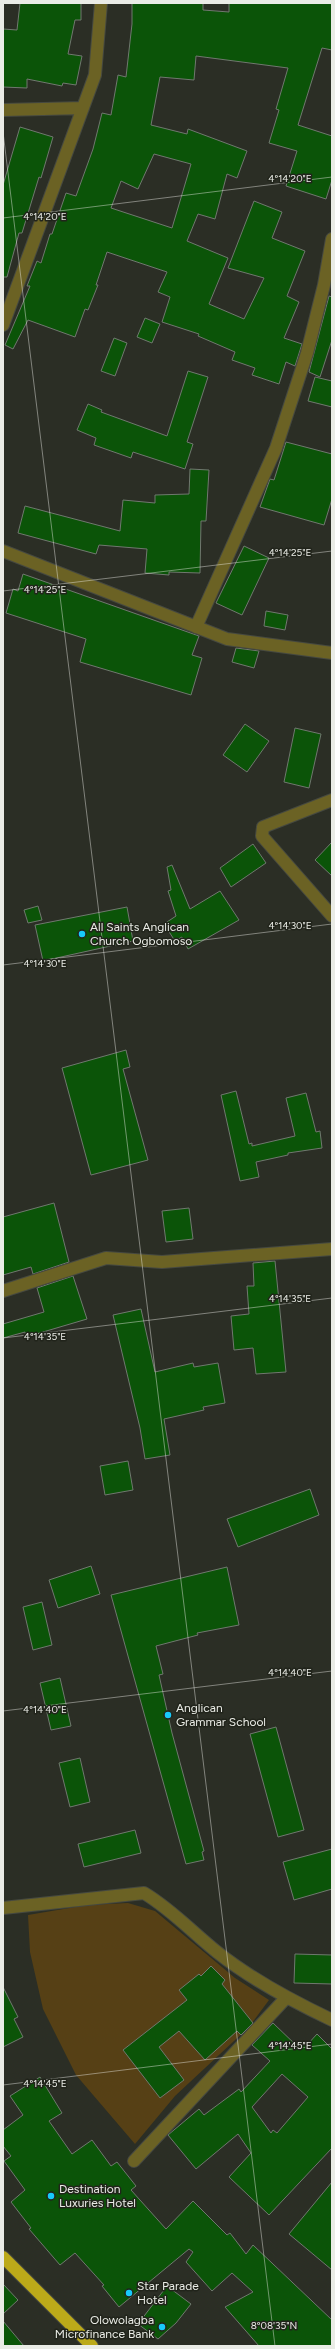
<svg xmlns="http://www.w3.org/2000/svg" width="335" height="2349" viewBox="0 0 335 2349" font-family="Figtree,sans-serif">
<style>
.green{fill:#564015}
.building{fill:#0b5408;stroke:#70786f;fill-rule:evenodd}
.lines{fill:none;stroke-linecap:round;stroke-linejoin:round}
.minor-casing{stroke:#464940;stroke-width:14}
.highway-casing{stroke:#464940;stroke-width:14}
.minor{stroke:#6b6224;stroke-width:12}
.highway{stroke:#bcaa19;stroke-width:12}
.ticks{fill:none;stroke:#eaece6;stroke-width:1;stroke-opacity:0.45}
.poi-dot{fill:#18cafc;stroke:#21241b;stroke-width:1.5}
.labels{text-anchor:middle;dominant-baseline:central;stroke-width:3;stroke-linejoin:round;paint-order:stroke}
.poi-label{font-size:12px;fill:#eaece6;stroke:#21241b;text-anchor:start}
.ticks-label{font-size:10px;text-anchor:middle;fill:#eaece6;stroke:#21241b;stroke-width:3;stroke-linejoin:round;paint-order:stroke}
</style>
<rect width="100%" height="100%" fill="#2b2e25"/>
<path class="green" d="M128,1903l27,8 80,67 34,22 -20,27 -74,69 -40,48 -59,-69 -33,-66 -13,-57 -2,-37 59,-10z"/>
<path class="building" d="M20,3h61v17h-6l-7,34 14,2 -6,29 -13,-2 -1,3 -35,-7v9l-24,-1v-58l14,1z
M132,3h71v7l26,2v-9h103v47l-10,-2 -24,77 34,11v44l-6,19 -40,-13 11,-35 -28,-8 10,-33 -3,-1 12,-41 -92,-12 -2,24 -34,-3 -9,48 36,9 1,-5 59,22 -10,27 -10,-4 -12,45 -17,-5 -11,27 41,17 -19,46 35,15 20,-41 -36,-10 26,-67 28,11 -10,26 33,13 -18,45 12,6 -15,36 18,6 -7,22 -9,-4 -7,22 -27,-9 3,-7 -23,-8 3,-8 -37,-16 1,-2 -37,-12 8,-25 -12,-5 9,-20 -60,-20 -11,33h2l-10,25 -3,-1 -10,28 -47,-17 -15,29 -8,-4 25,-59h-3l10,-25 4,2 9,-29h2l14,-41 10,3 17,-47 9,-36 9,2 7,-40 8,2 6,-53zM154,154l37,10 -19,64 -61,-20 10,-27 17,8z
M20,127l33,10 -12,41 -2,-1 -17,56h-3l-12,44h-4v-92z
M329,296l3,1v43l-12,37 -11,-5z
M145,318l15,6 -8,19 -15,-6z
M114,338l13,5 -12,33 -14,-5z
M188,371l20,6 -21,65 6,2 -8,25 -52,-17 -2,6 -37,-13 2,-7 -19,-8 11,-26 14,6 -1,2 66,24z
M315,377l17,4v26l-24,-6z
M286,442l46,12v45l-8,26 -64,-18 10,-28 4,1z
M190,469l19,1 -3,51h-5l-1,52 -31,-1v3l-24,-2 2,-24 -48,-4 -3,9 -78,-21 7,-27 95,25 3,-31 32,3v-8l34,-1z
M244,546l25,12 -27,57 -26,-12z
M23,574l176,62 -7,19 10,3 -11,37 -111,-33 6,-23 -80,-26 7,-24 5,2z
M266,611l22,4 -3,15 -21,-4z
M236,648l23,3 -5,17 -22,-6z
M245,724l24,17 -22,31 -24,-17z
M295,728l26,6 -12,54 -25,-6z
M332,842v34l-17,-16z
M253,844l13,19 -35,24 -11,-19z
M172,865l18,44 30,-18 19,29 -51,29 -6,-12 -7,4 -11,-17 12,-8 -8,-25 3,-1 -4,-23z
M38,906l4,14 -14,3 -4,-13z
M127,907l6,34 -90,20 -8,-36z
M126,1050l4,17 -7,2 25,91 -57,15 -29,-107z
M236,1091l13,53 3,-1v3l43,-10 -9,-38 20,-5 10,39 4,-1 2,17 -34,5v2l-32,7 3,15 -19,4 -19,-86z
M54,1203l15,59 -36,12 -2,-7 -28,8v-58z
M189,1208l4,31 -27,3 -4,-31z
M275,1261l11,111 -30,2 -3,-26 -19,2 -3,-34 18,-2 -2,-28h7l-1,-23z
M73,1276l14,43 -61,18 -1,-5 -22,6v-14l41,-12 -7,-24z
M141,1309l14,63 38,-9 1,4 24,-4 7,40 -22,4 1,3 -40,9 6,36 -25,4 -5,-31 -27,-113z
M128,1461l5,29 -28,5 -5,-29z
M310,1489l9,26 -81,32 -11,-28z
M91,1566l9,28 -42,14 -9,-28z
M227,1567l12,58 -42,8 1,2 -42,11 7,28 -4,1 13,58 32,118 -2,1 2,8 -18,4 -75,-269z
M42,1602l10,43 -19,5 -10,-43z
M60,1678l11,48 -20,4 -11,-47z
M276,1727l28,103 -26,7 -28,-103z
M80,1758l10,44 -20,5 -11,-44z
M135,1830l6,23 -57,14 -6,-23z
M332,1849v40l-38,11 -11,-38z
M295,1954l37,1v29l-38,-1z
M211,1966l14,14 -3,4 31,39 -12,12 -4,-4 -32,29 -26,-29 -20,16 25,33 -24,18 -37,-48 64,-50 -8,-10 20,-16 2,2z
M3,1987l15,30 -4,2 9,18 -20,10z
M273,2023l25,24 6,-5 3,3 10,-11 15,15v99l-63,67 -40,-38 22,-24 -13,-19 -42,35 -28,-34 31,-26 5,6 35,-26 2,3 29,-31 -18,-16zM282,2074l26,23 -31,36 -4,-3 -2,3 -19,-26z
M40,2077l22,36 -13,8 23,33 20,-14 19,26 6,-4 19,24 -5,4 35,39 27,-28 34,34 3,-2 16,21 7,-9 79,75v26h-73l-34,-39 28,-15 -21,-19 -20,18 -26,-29 7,-10 -4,-3 -70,58 -17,-21 2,-1 -29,-32 -15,12 -31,-36 2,-1 -20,-26 14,-12 -21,-29 7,-5 -8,-10v-16l20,-15 -13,-19z
M332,2182v88l-43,-36z
M3,2284l15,16 -15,14z
M167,2286l24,18 -15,19 -18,16 -20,-15z
M3,2321l21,25h-21z"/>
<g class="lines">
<g class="minor-casing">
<path id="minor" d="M3,110l80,-2
M3,325l92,-250 6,-72
M3,551l224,88 105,14
M196,627l80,-179 31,-95 17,-68 8,-46
M332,800l-69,27 -1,9 70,80
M3,1291l103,-33 56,4 170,-13
M3,1908l141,-15c27,16 48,39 73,59 35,28 75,49 115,68
M134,2161l152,-163"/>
</g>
<g class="highway-casing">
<path id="highway" d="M3,2257l89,89"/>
</g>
<use href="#minor" class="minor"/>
<use href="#highway" class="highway"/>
</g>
<path class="ticks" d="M3,132l272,2214M3,218l329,-41M3,591l329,-40M3,965l329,-41M3,1338l329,-40M3,1711l329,-40M3,2085l329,-41"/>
<g class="poi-dot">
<circle cx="82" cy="934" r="4"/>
<circle cx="168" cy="1715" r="4"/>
<circle cx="51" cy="2196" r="4"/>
<circle cx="129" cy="2293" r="4"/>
<circle cx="162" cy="2327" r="4"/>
</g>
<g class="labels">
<g class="poi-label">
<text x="90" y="927">All Saints Anglican<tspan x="90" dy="14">Church Ogbomoso</tspan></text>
<text x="176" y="1708">Anglican<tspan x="176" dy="14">Grammar School</tspan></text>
<text x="59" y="2189">Destination<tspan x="59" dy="14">Luxuries Hotel</tspan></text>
<text x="137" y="2286">Star Parade<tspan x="137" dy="14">Hotel</tspan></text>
<text x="154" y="2320" text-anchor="end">Olowolagba<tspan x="154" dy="14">Microfinance Bank</tspan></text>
</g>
</g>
<g class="ticks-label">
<text x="290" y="182">4°14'20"E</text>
<text x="45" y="220">4°14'20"E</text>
<text x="290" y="556">4°14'25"E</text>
<text x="45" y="593">4°14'25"E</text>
<text x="290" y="929">4°14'30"E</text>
<text x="45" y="967">4°14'30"E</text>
<text x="290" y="1302">4°14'35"E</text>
<text x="45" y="1340">4°14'35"E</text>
<text x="290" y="1676">4°14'40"E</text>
<text x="45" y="1713">4°14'40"E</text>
<text x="290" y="2049">4°14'45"E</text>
<text x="45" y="2087">4°14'45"E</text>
<text x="274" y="2329">8°08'35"N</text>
</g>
<rect width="335" height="2349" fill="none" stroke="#eaece6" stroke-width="8"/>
</svg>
